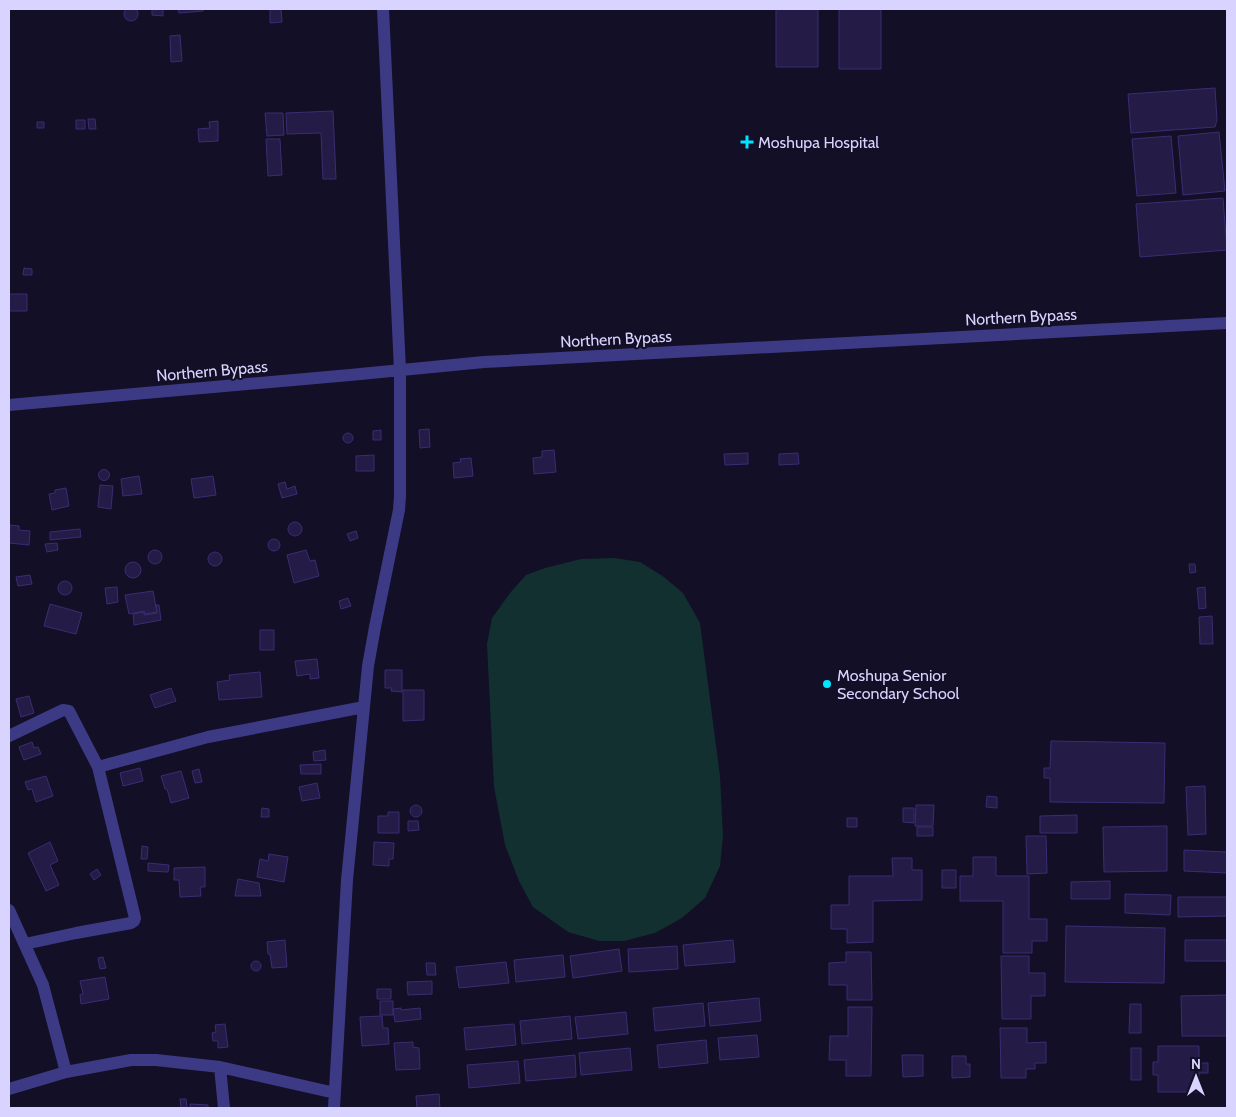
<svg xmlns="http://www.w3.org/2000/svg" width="1236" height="1117" viewBox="0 0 1236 1117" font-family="Cabin,sans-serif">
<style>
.green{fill:#12302f}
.building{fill:#241b47;stroke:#3b2d73}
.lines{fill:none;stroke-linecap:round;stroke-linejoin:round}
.minor{stroke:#3d3a85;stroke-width:12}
.poi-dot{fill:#00e5ff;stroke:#130f26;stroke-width:2}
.labels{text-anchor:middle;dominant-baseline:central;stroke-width:4;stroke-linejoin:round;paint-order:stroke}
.poi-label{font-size:16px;fill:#d9d4ff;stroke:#130f26;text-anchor:start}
.street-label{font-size:16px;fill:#d9d4ff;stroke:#130f26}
</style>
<rect width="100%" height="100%" fill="#130f26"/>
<path class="green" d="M614,558l26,4 24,15 19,16 17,30 20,153 3,60 -3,30 -15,32 -23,20 -27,15 -31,8h-25l-31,-9 -35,-25 -14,-26 -14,-36 -11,-58 -7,-143 5,-26 18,-25 16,-18 19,-7 36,-9z"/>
<path class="building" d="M124 14a7 7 0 1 1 14 0a7 7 0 1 1-14 0Z
M152,9h11v7l-11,-1z
M178,9h25v2l-24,2z
M270,9h11l1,13 -12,1z
M776,9h42v58h-42z
M839,9h42v60h-42z
M180,35l2,26 -11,1 -1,-26z
M1215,88l2,32 -2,7 -84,6 -3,-39z
M333,111l3,68h-13l-2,-46 -34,1 -1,-21z
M265,113h18l1,22 -17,1z
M88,119h7l1,10h-7z
M76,120h9v9h-9z
M218,121v20l-19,1 -1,-13 12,-1 -1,-6z
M37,122h7v6h-7z
M1219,132l6,59 -42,4 -5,-59z
M1171,136l5,57 -39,3 -5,-57z
M266,139h14l2,36 -14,1z
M1223,198l4,52 -87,7 -4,-53z
M24,268l8,1v6h-9z
M9,294h18v17h-18z
M429,429l1,18 -10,1 -1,-18z
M381,430v10h-8v-9z
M343 438a5 5 0 1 1 10 0a5 5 0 1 1-10 0Z
M554,450l2,22 -22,2 -1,-16 9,-1v-6z
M748,453v11l-23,1 -1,-11z
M798,453l1,11 -20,1v-11z
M374,455v16h-18v-15z
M471,458l2,18 -19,2 -1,-15 8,-1 -1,-3z
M98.5 475a5.5 5.5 0 1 1 11 0a5.5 5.5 0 1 1-11 0Z
M139,476l3,18 -19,2 -2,-17z
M213,476l3,19 -22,3 -3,-19z
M285,482l2,7 8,-3 2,8 -15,4 -4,-14z
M100,485l13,1 -2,23 -13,-2z
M66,488l3,18 -17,4 -3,-16 6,-1v-3z
M288 529a7 7 0 1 1 14 0a7 7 0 1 1-14 0Z
M10,525l9,1v4l11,1 -1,14 -20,-2z
M80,529l1,8 -31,3v-8z
M356,531l2,7 -8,3 -3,-7z
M268 545a6 6 0 1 1 12 0a6 6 0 1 1-12 0Z
M57,543l1,7 -11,2 -2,-8z
M306,550l4,11 5,-1 4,16 -25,7 -7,-28z
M148 557a7 7 0 1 1 14 0a7 7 0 1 1-14 0Z
M208 559a7 7 0 1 1 14 0a7 7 0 1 1-14 0Z
M125 570a8 8 0 1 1 16 0a8 8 0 1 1-16 0Z
M1189,564h6l1,8 -6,1z
M30,575l2,9 -14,2 -2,-9z
M58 588a7 7 0 1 1 14 0a7 7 0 1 1-14 0Z
M117,587l1,15 -11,2 -2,-16z
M1205,587l1,21 -7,1 -2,-21z
M153,591l4,21 -12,2 -1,-3 -15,3 -4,-19z
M348,598l3,8 -10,3 -2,-8z
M50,604l32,9 -6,21 -32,-8z
M156,605h3l2,15 -27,5 -1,-11 11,-2v3l13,-2z
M1212,616l1,28h-13l-1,-27z
M260,630h14v20h-14z
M317,659l2,19 -9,1v-5l-13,2 -2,-15z
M385,670h17v22l-11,-1 1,-3h-7z
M260,672l2,25 -43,3 -2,-18 13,-2 -1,-5z
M171,688l5,13 -21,7 -5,-13z
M403,690h21v30l-21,1z
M29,696l5,17 -13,4 -5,-18z
M1051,741l114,2 -1,60 -114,-1v-24h-6v-10h6z
M32,742l2,6 4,-1 3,7 -17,6 -5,-13z
M325,750l1,10 -12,1 -1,-9z
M321,764v10h-20l-1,-9z
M140,768l3,13 -20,5 -3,-13z
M199,769l3,13 -7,1 -3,-12z
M181,771l8,27 -18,5 -4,-14h-2l-4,-13z
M46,776l7,20 -17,6 -4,-13 -4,1 -3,-8z
M317,783l3,15 -18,3 -3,-14z
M1205,786l1,48 -18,1 -2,-48z
M987,796l10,1v11l-11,-1z
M916,805h18l-1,21h-18z
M410 811a6 6 0 1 1 12 0a6 6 0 1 1-12 0Z
M262,808l7,1v8h-8z
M903,808h11v15l-11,-1z
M388,812h11v21h-21v-17h10z
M1077,815v18h-37v-17z
M847,818h10v9h-10z
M408,821h10l1,9 -11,1z
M1167,826v45l-63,1 -1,-45z
M917,827h16v9h-16z
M1026,836h20l1,37 -20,1z
M50,842l8,19 -8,4 9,20 -13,6 -18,-38z
M374,842l20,1 -1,16h-4v7l-16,-1z
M142,846l6,1 -1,12h-6z
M1184,850l43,2v21l-43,-2z
M269,854l19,3 -4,25 -27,-5 3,-18 8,2z
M973,857h23v19h33v43h18v22h-15v12h-29v-52h-43v-25h13z
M892,858h20v12h10v30l-49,1v41l-26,1v-14h-16v-24h18v-29h44z
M148,863l21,2 -1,7 -20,-1z
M205,867v20h-5l1,9 -21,1 -1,-17h-5v-12z
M97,869l4,6 -7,5 -4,-6z
M942,870h14v18h-14z
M238,879l21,4 2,13h-26z
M1110,881v18h-39v-17z
M1125,894l46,1 -1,20 -45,-2z
M1178,897h49v19l-49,1z
M1066,926l99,2 -1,55 -99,-1z
M285,940l2,27 -15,1 -2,-14h-2l-1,-12z
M733,940l2,22 -50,4 -2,-21z
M1185,940h42v21h-42z
M677,946l1,23 -49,3 -1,-23z
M619,949l3,22 -49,7 -3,-22z
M846,952h25l1,48h-25v-15h-18v-22l17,-1z
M563,955l2,22 -49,5 -2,-22z
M1001,956h28v17h16v23h-14v23h-29z
M103,957l3,11 -6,1 -2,-11z
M251 966a5 5 0 1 1 10 0a5 5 0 1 1-10 0Z
M506,962l3,21 -50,5 -3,-21z
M426,963h9l1,12h-9z
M105,977l4,22 -28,5 -1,-9 3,-1 -3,-13z
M432,981v13l-24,1 -1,-13z
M377,989h14v10h-14z
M1227,995v41h-45l-1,-40z
M759,998l2,23 -51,5 -2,-23z
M380,1001h13v14h-13z
M703,1003l2,23 -50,5 -2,-23z
M1130,1004h11v29h-12z
M848,1007h24l-1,69h-25v-16h-17l1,-24h18z
M401,1008v2l19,-2 1,11 -26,3 -2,-13z
M626,1012l2,22 -50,5 -3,-22z
M382,1016l1,12h5l1,16 -27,2 -2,-29z
M570,1016l2,23 -50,5 -2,-23z
M225,1024l3,23 -10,1v-7h-5l-1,-8 4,-1 -1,-7z
M514,1024l2,21 -50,5 -2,-22z
M1000,1028h27v15l19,-1v21h-11v6h-9v9h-25z
M757,1035l2,22 -39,3 -2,-22z
M706,1040l2,23 -49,5 -2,-23z
M413,1042v5l6,1 1,21 -24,1 -2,-27z
M1158,1046h41v17h9v10h-9v19h-41v-17h-5v-13h5z
M630,1048l2,22 -51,5 -2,-22z
M1131,1048h10v32h-10z
M575,1055l1,22 -50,4 -2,-21z
M902,1055h21v21l-20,1z
M952,1056h14v8h4v13l-18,1z
M518,1061l2,22 -51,5 -2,-23z
M439,1094l1,14h-23l-1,-12z
M180,1099h6l1,9h-6z
M190,1104l18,1v3h-18z"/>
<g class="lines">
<path class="minor" d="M9,405l341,-30 134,-13 743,-39
M9,736l54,-26 6,1 29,56
M9,910l34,75 23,87 65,-12h25l64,7
M25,944l51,-11 55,-10 3,-2 1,-3 -37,-151 110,-30 156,-30
M9,1089l57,-17
M224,1108l-4,-41 115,26
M334,1108l13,-228 17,-173 4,-41 7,-39 24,-117 1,-14v-126l-17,-361"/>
</g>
<g class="poi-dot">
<path d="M744.5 134.5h5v5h5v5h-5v5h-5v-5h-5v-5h5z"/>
<circle cx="827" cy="684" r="5"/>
</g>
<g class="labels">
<g class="poi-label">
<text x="758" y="142">Moshupa Hospital</text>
<text x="837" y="675">Moshupa Senior<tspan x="837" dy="18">Secondary School</tspan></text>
</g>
<g class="street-label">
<text transform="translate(1021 317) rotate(-3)">Northern Bypass</text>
<text transform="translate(616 339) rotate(-3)">Northern Bypass</text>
<text transform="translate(212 371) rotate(-5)">Northern Bypass</text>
</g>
</g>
<rect width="1236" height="1117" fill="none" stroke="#d9d4ff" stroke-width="20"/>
<g transform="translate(1196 1077)" stroke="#130f26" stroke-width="4" paint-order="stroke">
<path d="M0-4L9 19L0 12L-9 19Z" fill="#d9d4ff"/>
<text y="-8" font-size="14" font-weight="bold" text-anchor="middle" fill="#d9d4ff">N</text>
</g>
</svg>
